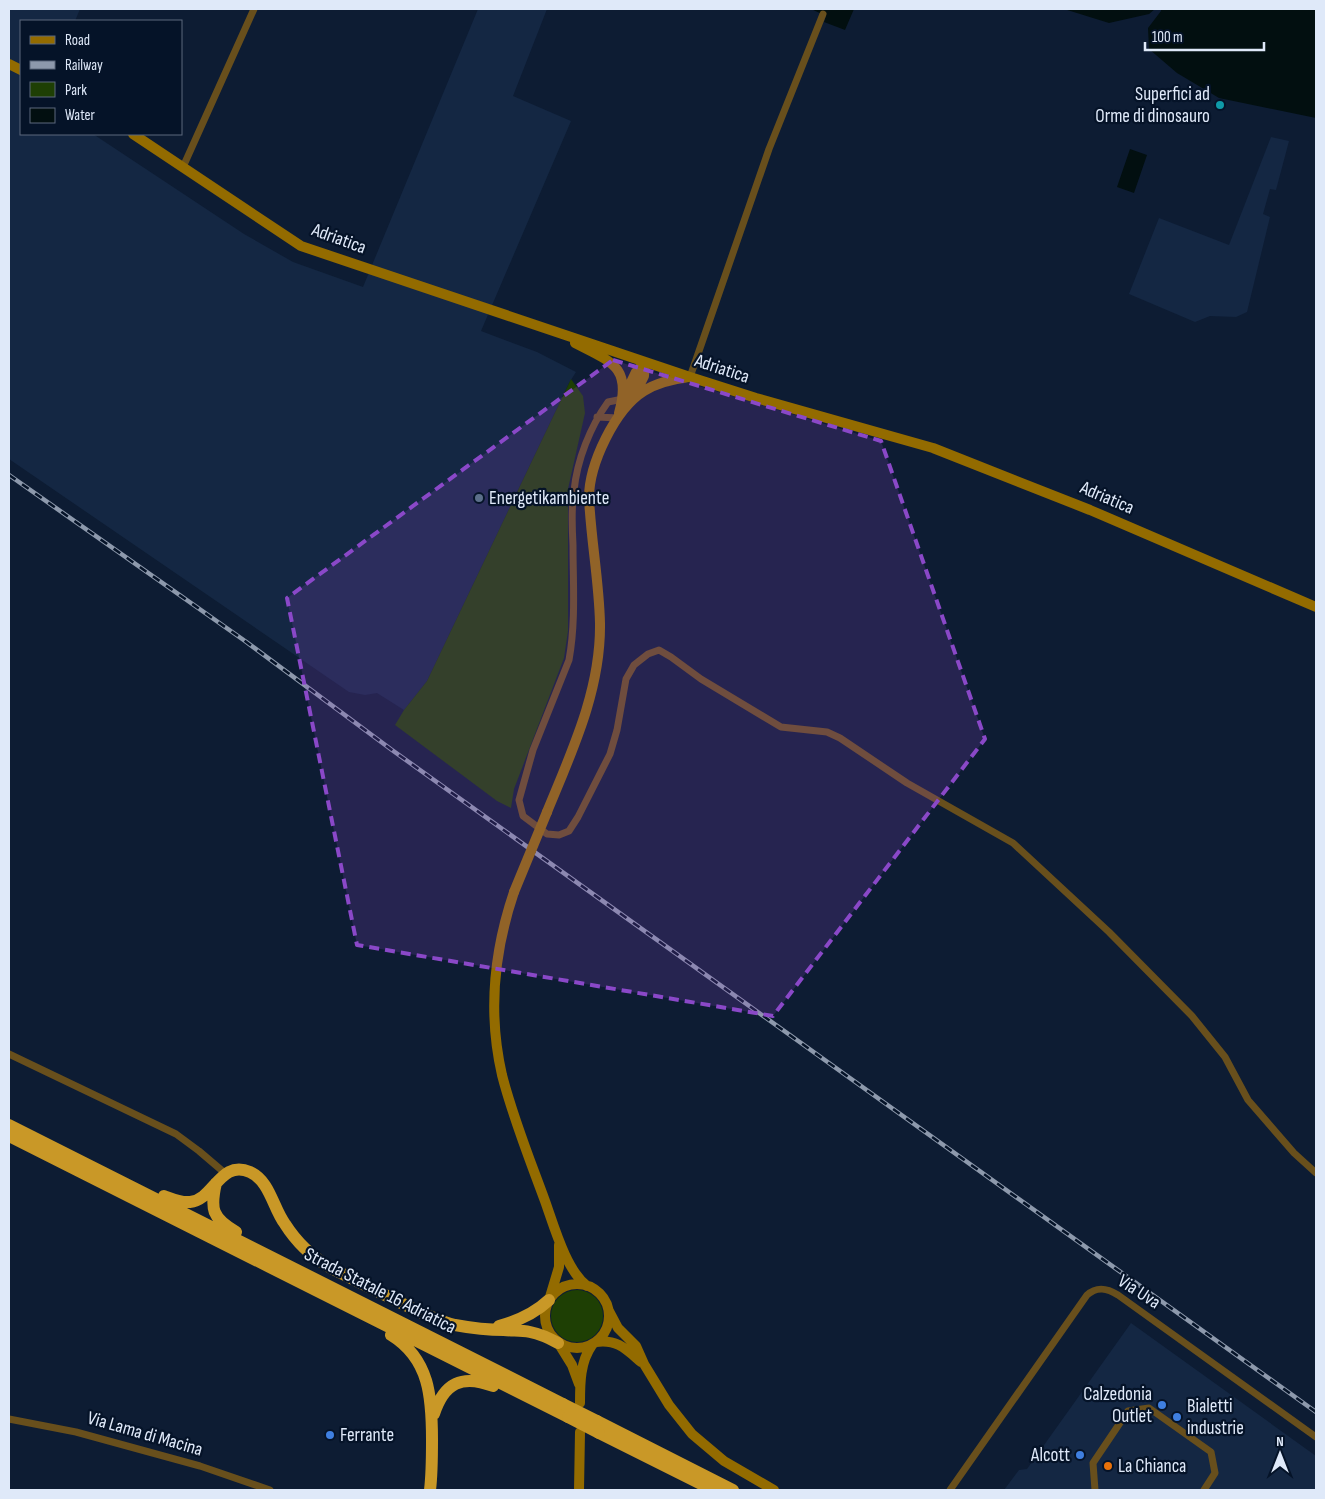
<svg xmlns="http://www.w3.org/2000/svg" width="1325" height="1499" viewBox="0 0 1325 1499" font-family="'Sofia Sans Condensed',sans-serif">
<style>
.built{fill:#142743}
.green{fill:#1e3f04}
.water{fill:#020f10}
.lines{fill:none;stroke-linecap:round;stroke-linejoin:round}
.street{stroke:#684f1c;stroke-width:7}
.secondary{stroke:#936b00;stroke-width:10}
.highway{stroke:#c99827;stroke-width:12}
.rail-casing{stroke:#8d99ac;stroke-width:4.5}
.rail{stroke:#051328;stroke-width:2.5;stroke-dasharray:8;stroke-linecap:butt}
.secondary-bridge{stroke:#936b00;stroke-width:10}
.highway-bridge{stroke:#c99827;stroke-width:12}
.marked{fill:#8a48c8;fill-opacity:0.2;stroke:#8a48c8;stroke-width:4;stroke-dasharray:10 6;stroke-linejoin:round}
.culture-dot{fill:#0f9aa8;stroke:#051328;stroke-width:2}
.service-dot{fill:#5c6f8a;stroke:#051328;stroke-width:2}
.shop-dot{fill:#3f7fe0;stroke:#051328;stroke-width:2}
.food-dot{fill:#e8710a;stroke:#051328;stroke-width:2}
.labels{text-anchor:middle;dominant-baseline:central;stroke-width:4.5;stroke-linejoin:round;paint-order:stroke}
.poi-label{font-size:19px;fill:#dfe9f9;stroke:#051328;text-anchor:start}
.street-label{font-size:19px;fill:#dfe9f9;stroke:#051328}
</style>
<rect width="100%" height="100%" fill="#0d1c33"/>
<path class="built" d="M9,9h71l-5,12h-54v113h72l151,100 49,28 70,25 115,-278h69l-34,87 58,25 -90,210 56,21 39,20 -7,11 -142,298 -23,29 -27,-17 -12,2 -16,-3 -340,-233z
M1271,137l18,4 -13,49 -6,-1 -7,25 7,3 -23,95 -11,5 -26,-1 -15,6 -66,-28 30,-76 70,27z
M1131,1323l185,133v34h-312l15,-20 8,-1z"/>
<path class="green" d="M571,379l12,17 2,17 -17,76v142l-4,27 -50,131 -3,19 -14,-7 -102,-76 9,-15 23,-29z
M551 1316a26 26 0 1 1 52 0a26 26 0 1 1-52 0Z"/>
<path class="water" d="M811,9h43l-9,21 -21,-8 2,-6z
M1064,9h91l-6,5 -40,9z
M1161,9h155v109l-97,-20 -42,-25 -28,-24 -1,-21 13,-17z
M1130,149l17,6 -13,38 -17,-6z"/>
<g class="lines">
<path class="street" d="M183,167l71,-158
M690,377l79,-228 54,-135
M623,399l-15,3c-18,25 -31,58 -34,89 -3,17 -2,36 -1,54 0,37 3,77 -4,115l-36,90 -14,50 4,16 24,18 12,1 10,-4 9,-14 32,-63 7,-24 9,-51 8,-14 14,-11 11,-4 12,7 30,22 80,48 46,5 13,6 67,45 106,60 96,89 83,84 33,41 23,43 46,53 22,20
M597,417l21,1
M9,1054l167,80 23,17 27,23
M9,1419l67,13 124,34 70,24
M950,1490l137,-195c10,-9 20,-7 31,0l198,142
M1095,1490l-2,-27 35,-52 21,-3 62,44 4,21 -11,17"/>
<path class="secondary" d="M9,64l12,6
M133,134l168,112 389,131 66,21 177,50 157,62 226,97
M575,343c37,19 57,24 44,70
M634,396l10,-20 1,-14
M624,397l12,-25 9,-10
M547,812c25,-61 54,-122 53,-189 -1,-42 -9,-83 -11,-125 0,-34 26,-89 55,-107 14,-9 29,-12 45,-14
M514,892c-20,59 -26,122 -12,183 11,43 28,85 43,126 9,25 21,69 42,85
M545 1316a32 32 0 1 1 64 0a32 32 0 1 1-64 0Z
M550,1297l9,-30v-22
M609,1311l9,17 18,18 8,18 25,41 23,29 32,27 50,29
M596,1342c21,-3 30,7 45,20
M559,1344l13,21 7,19
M580,1403c0,-20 0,-41 12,-58
M579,1490l1,-58"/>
<path class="highway" d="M9,1125l554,279
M9,1136l559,281
M216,1183c-6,26 -4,35 20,49
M164,1196c8,3 17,7 26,6 24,-2 30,-43 60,-30 20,9 23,36 35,52 12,19 27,33 46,44 19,10 39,19 58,29 21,10 42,22 66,28 16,3 33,5 49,5 9,1 17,0 26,2 10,2 19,6 28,11
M499,1326c19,-5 35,-12 50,-26
M391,1335c39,24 41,63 41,105 0,17 0,34 -2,50
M434,1414c10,-31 28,-40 59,-28
M597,1421l136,69
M599,1433l114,57"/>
<g class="rail-casing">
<path id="rail" d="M9,475l236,166 147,109 924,662"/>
</g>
<use href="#rail" class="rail"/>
<path class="secondary-bridge" d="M514,892l33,-80"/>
<path class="highway-bridge" d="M563,1404l34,17
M568,1417l31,16"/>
</g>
<path class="marked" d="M613,360l268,81 104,298 -212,277 -416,-71 -70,-347z"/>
<circle class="culture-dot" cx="1220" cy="105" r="5"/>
<circle class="service-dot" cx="479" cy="498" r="5"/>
<g class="shop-dot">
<circle cx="1162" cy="1405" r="5"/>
<circle cx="1177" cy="1417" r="5"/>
<circle cx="330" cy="1435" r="5"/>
<circle cx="1080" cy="1455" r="5"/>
</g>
<circle class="food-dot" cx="1108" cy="1466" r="5"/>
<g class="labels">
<g class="poi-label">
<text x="1210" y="94" text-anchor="end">Superfici ad<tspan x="1210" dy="22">Orme di dinosauro</tspan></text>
<text x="489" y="498">Energetikambiente</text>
<text x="1152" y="1394" text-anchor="end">Calzedonia<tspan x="1152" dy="22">Outlet</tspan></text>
<text x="1187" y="1406">Bialetti<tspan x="1187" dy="22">industrie</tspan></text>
<text x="340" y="1435">Ferrante</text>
<text x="1070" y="1455" text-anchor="end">Alcott</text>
<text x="1118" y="1466">La Chianca</text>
</g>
<g class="street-label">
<text transform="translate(339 239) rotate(20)">Adriatica</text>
<text transform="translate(722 369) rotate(18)">Adriatica</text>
<text transform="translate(1107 498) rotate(23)">Adriatica</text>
<text transform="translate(380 1291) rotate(27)">Strada Statale 16 Adriatica</text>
<text transform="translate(1139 1292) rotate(33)">Via Uva</text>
<text transform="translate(145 1434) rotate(16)">Via Lama di Macina</text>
</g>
</g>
<rect width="1325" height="1499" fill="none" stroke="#dfe9f9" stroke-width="20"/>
<rect x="20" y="20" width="162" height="115" fill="#051328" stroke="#5c697c"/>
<rect x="30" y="36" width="25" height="8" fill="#936b00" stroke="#5c697c"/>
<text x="65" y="45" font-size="15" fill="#dfe9f9">Road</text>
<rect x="30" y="61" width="25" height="8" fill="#8d99ac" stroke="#5c697c"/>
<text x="65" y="70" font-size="15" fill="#dfe9f9">Railway</text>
<rect x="30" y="82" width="25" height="15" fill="#1e3f04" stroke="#5c697c"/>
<text x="65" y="95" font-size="15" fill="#dfe9f9">Park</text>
<rect x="30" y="108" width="25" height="15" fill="#020f10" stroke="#5c697c"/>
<text x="65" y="120" font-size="15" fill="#dfe9f9">Water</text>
<g transform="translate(1280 1454)" stroke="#051328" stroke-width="4" paint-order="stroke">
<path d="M0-4L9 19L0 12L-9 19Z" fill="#dfe9f9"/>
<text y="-8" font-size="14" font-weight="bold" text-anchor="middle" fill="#dfe9f9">N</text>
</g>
<path d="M1145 42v8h119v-8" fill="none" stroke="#dfe9f9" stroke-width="2.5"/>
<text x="1152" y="42" font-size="15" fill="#dfe9f9" stroke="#051328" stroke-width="4" paint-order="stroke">100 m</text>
</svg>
